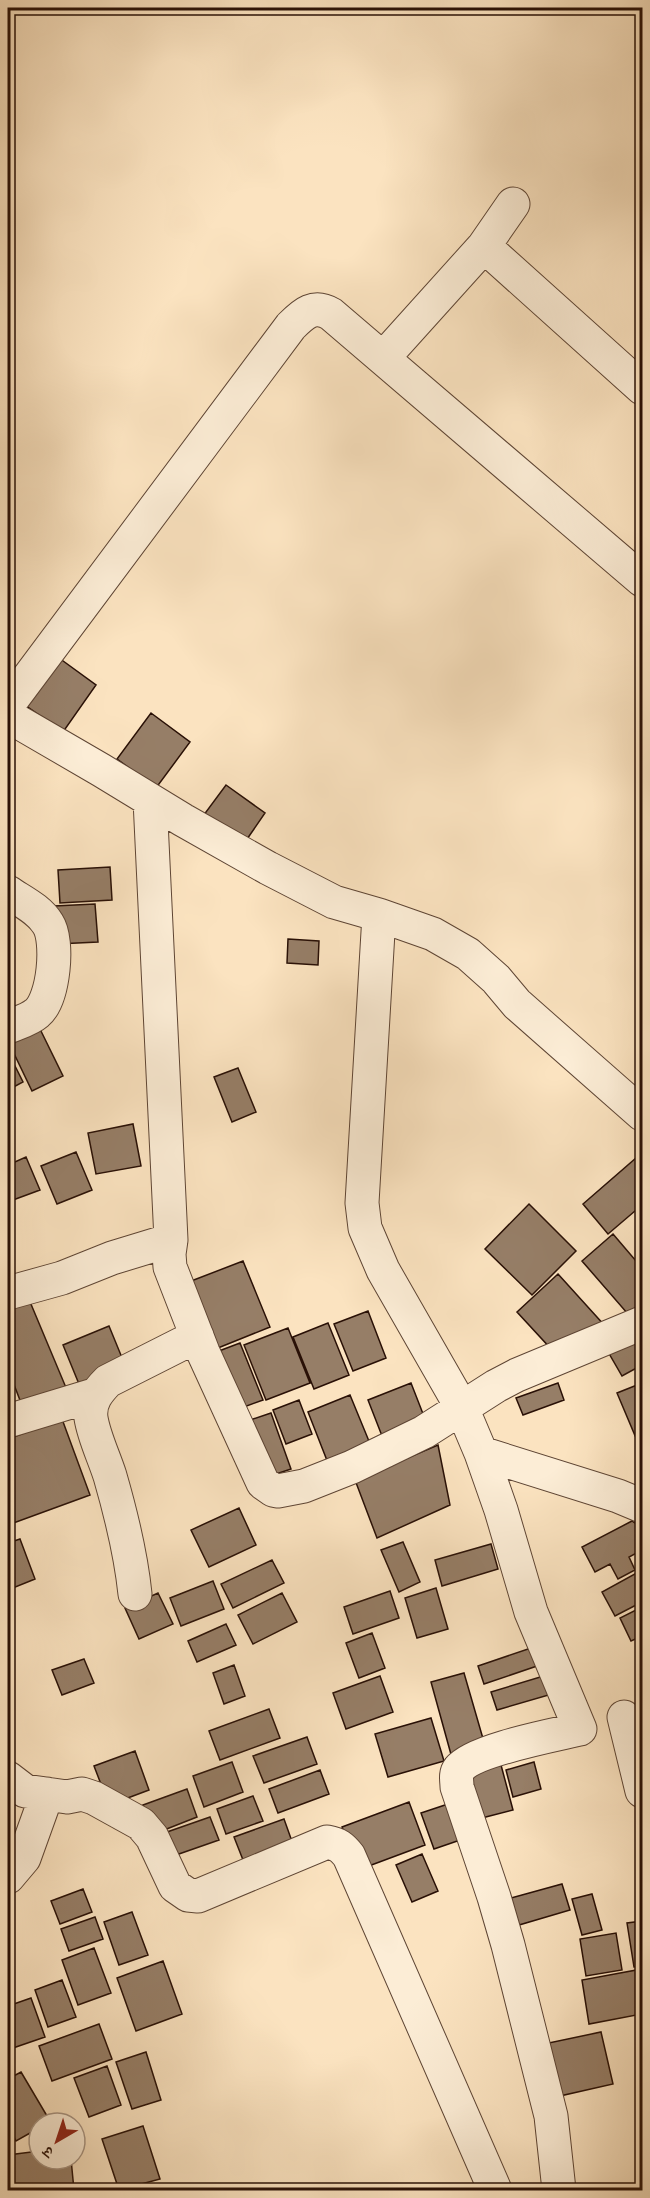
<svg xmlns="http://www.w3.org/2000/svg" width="650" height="2198" viewBox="0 0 650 2198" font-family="'IM FELL English','Noto Serif Devanagari',serif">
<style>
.building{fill:#967e67;stroke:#291006;stroke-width:1.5}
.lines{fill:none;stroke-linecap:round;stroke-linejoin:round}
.minor-casing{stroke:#5e4534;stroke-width:35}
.minor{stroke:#fcedd6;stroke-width:33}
</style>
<rect width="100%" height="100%" fill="#fbe3c0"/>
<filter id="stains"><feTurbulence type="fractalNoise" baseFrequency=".00333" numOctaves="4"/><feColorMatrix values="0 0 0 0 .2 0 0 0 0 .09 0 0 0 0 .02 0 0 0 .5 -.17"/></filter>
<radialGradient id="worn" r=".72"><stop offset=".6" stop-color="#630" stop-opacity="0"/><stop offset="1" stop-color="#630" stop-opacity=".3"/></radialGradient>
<path class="building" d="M59,658l37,27 -33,47 -38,-27z
M151,713l39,29 -34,46 -39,-29z
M226,785l39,28 -22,32 -40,-29z
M110,867l2,33 -52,3 -2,-33z
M95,904l3,38 -41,2 -3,-38z
M288,939l31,2 -1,24 -31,-2z
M39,1027l24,49 -31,15 -24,-50z
M8,1052l15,30 -15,8z
M238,1068l18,44 -24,10 -18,-45z
M133,1124l8,42 -45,8 -8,-41z
M76,1152l16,38 -35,14 -16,-38z
M26,1157l14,33 -27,10 -5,-14v-21z
M636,1158l6,5v42l-34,29 -25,-30z
M529,1204l47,47 -44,44 -47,-46z
M613,1234l29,34v45l-8,8 -52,-60z
M243,1261l27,66 -57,23 -27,-67z
M558,1274l48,53 -53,24 -36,-39z
M28,1297l39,93 -44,18 -15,-39v-64z
M368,1311l18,47 -33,13 -19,-47z
M328,1323l21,52 -35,14 -21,-52z
M109,1326l16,39 -46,19 -16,-39z
M288,1328l22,55 -44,17 -22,-55z
M642,1331v34l-20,11 -15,-26z
M240,1343l23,57 -30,11 -22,-57z
M411,1383l16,41 -43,17 -16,-41z
M558,1383l6,17 -41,15 -7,-17z
M637,1385l5,12v46l-3,2 -22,-52z
M350,1395l21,51 -43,17 -20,-51z
M299,1400l13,34 -26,10 -13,-34z
M271,1413l20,56 -30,10 -20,-56z
M62,1419l28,76 -82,30v-86z
M438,1445l12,60 -73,33 -22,-58z
M239,1508l17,37 -47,22 -18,-37z
M632,1521l10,7v22l-13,7 6,13 -17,9 -8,-15 -15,8 -13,-25z
M20,1539l15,40 -27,11v-47z
M403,1542l17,40 -21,10 -18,-42z
M491,1544l7,25 -56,17 -7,-26z
M272,1560l12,23 -51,25 -12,-24z
M642,1570v32l-27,14 -13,-24z
M213,1581l11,28 -43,17 -11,-28z
M436,1588l12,41 -31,9 -12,-40z
M390,1591l9,27 -46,16 -9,-27z
M158,1593l15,31 -34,15 -14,-31z
M282,1593l15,29 -44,22 -15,-29z
M642,1607v29l-11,5 -11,-23z
M226,1624l10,21 -39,17 -9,-21z
M372,1633l13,35 -26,10 -13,-35z
M537,1646l6,18 -59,20 -6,-18z
M84,1659l10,24 -32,12 -10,-25z
M234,1665l11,31 -21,8 -11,-31z
M464,1673l22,76 -34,9 -21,-76z
M547,1675l5,19 -55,16 -6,-18z
M380,1676l13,36 -47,17 -13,-36z
M269,1709l11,29 -60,22 -11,-29z
M431,1718l13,43 -56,16 -13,-43z
M307,1737l10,27 -53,19 -11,-27z
M135,1751l14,39 -40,15 -15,-39z
M232,1762l11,30 -39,15 -11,-31z
M534,1762l7,27 -28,8 -7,-27z
M501,1765l12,45 -39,10 -11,-46z
M320,1770l9,24 -51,19 -9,-24z
M187,1789l10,28 -43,17 -11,-29z
M253,1796l10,25 -37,13 -9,-25z
M409,1802l16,43 -67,25 -16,-43z
M454,1802l12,36 -32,11 -13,-36z
M210,1817l9,23 -43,15 -9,-23z
M8,1818l13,35 -13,5z
M284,1819l10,28 -49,18 -11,-28z
M422,1854l16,37 -26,11 -16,-37z
M562,1884l8,26 -51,15 -8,-27z
M83,1889l9,23 -32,12 -9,-23z
M592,1894l10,36 -20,5 -10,-36z
M132,1912l16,43 -29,10 -15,-43z
M95,1917l8,22 -34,12 -8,-22z
M642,1921v45l-8,1 -7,-44z
M616,1933l6,37 -36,6 -6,-37z
M94,1948l17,45 -33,12 -16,-45z
M163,1961l19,53 -46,17 -19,-53z
M642,1969v45l-53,10 -7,-44z
M62,1980l14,37 -28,10 -13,-37z
M31,1998l14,39 -32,11 -5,-14v-28z
M99,2024l13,35 -60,22 -13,-35z
M601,2032l12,52 -62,14 -12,-53z
M146,2052l15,48 -29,9 -16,-47z
M107,2066l14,39 -32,12 -15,-39z
M21,2072l29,49 -11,2v5l-23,13 -8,-16v-46z
M143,2126l17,53 -41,11 -17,-51z
M39,2151v8h32l3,31h-66v-35z"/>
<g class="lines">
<g class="minor-casing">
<path id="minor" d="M484,246l158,142
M384,357l100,-111 29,-42
M8,705l283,-379c13,-13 23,-22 40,-12l311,266
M8,716l93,54 82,50 85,48 66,34 45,13 -17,288 3,25 18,42 79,138 19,45 20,57 30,102 49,117c-25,6 -107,21 -121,40 -4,5 -2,12 -2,18l37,110 14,48 43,171 8,74
M150,800l21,440
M8,892c13,9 31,17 40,32 11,17 6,75 -11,89 -8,7 -20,10 -29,14
M379,915l54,19 35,20 28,25 21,25 125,110
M8,1293l54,-15 50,-20 59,-18 -2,14 1,13 33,85 60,131 10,7 5,1 26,-5 48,-19 72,-35 72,-46 21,-11 125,-52
M8,1421l89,-27
M481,1453l137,43 24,10
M135,1594c-4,-39 -14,-80 -25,-118 -6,-19 -16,-39 -19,-58 -2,-16 7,-27 17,-37l89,-45
M624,1717l18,74
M8,1778l17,13 42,6 15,-3 12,4 47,26 11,13 23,49 13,9 10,1 129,-54c11,2 15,5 22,14l146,334
M8,1877l16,-19 23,-64"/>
</g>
<use href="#minor" class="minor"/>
</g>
<rect width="650" height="2198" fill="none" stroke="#fbe3c0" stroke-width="30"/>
<rect x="9" y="9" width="632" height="2180" fill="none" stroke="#291006" stroke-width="3"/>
<rect x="15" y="15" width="620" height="2168" fill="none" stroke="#291006" stroke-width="1.5"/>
<g transform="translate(57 2141) rotate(219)"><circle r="28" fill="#fcedd6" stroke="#a89583" stroke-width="1.5"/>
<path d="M0-4.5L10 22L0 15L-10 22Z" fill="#8f2418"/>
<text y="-9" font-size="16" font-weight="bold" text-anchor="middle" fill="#291006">उ</text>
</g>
<rect width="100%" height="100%" filter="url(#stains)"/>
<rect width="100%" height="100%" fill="url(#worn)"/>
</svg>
